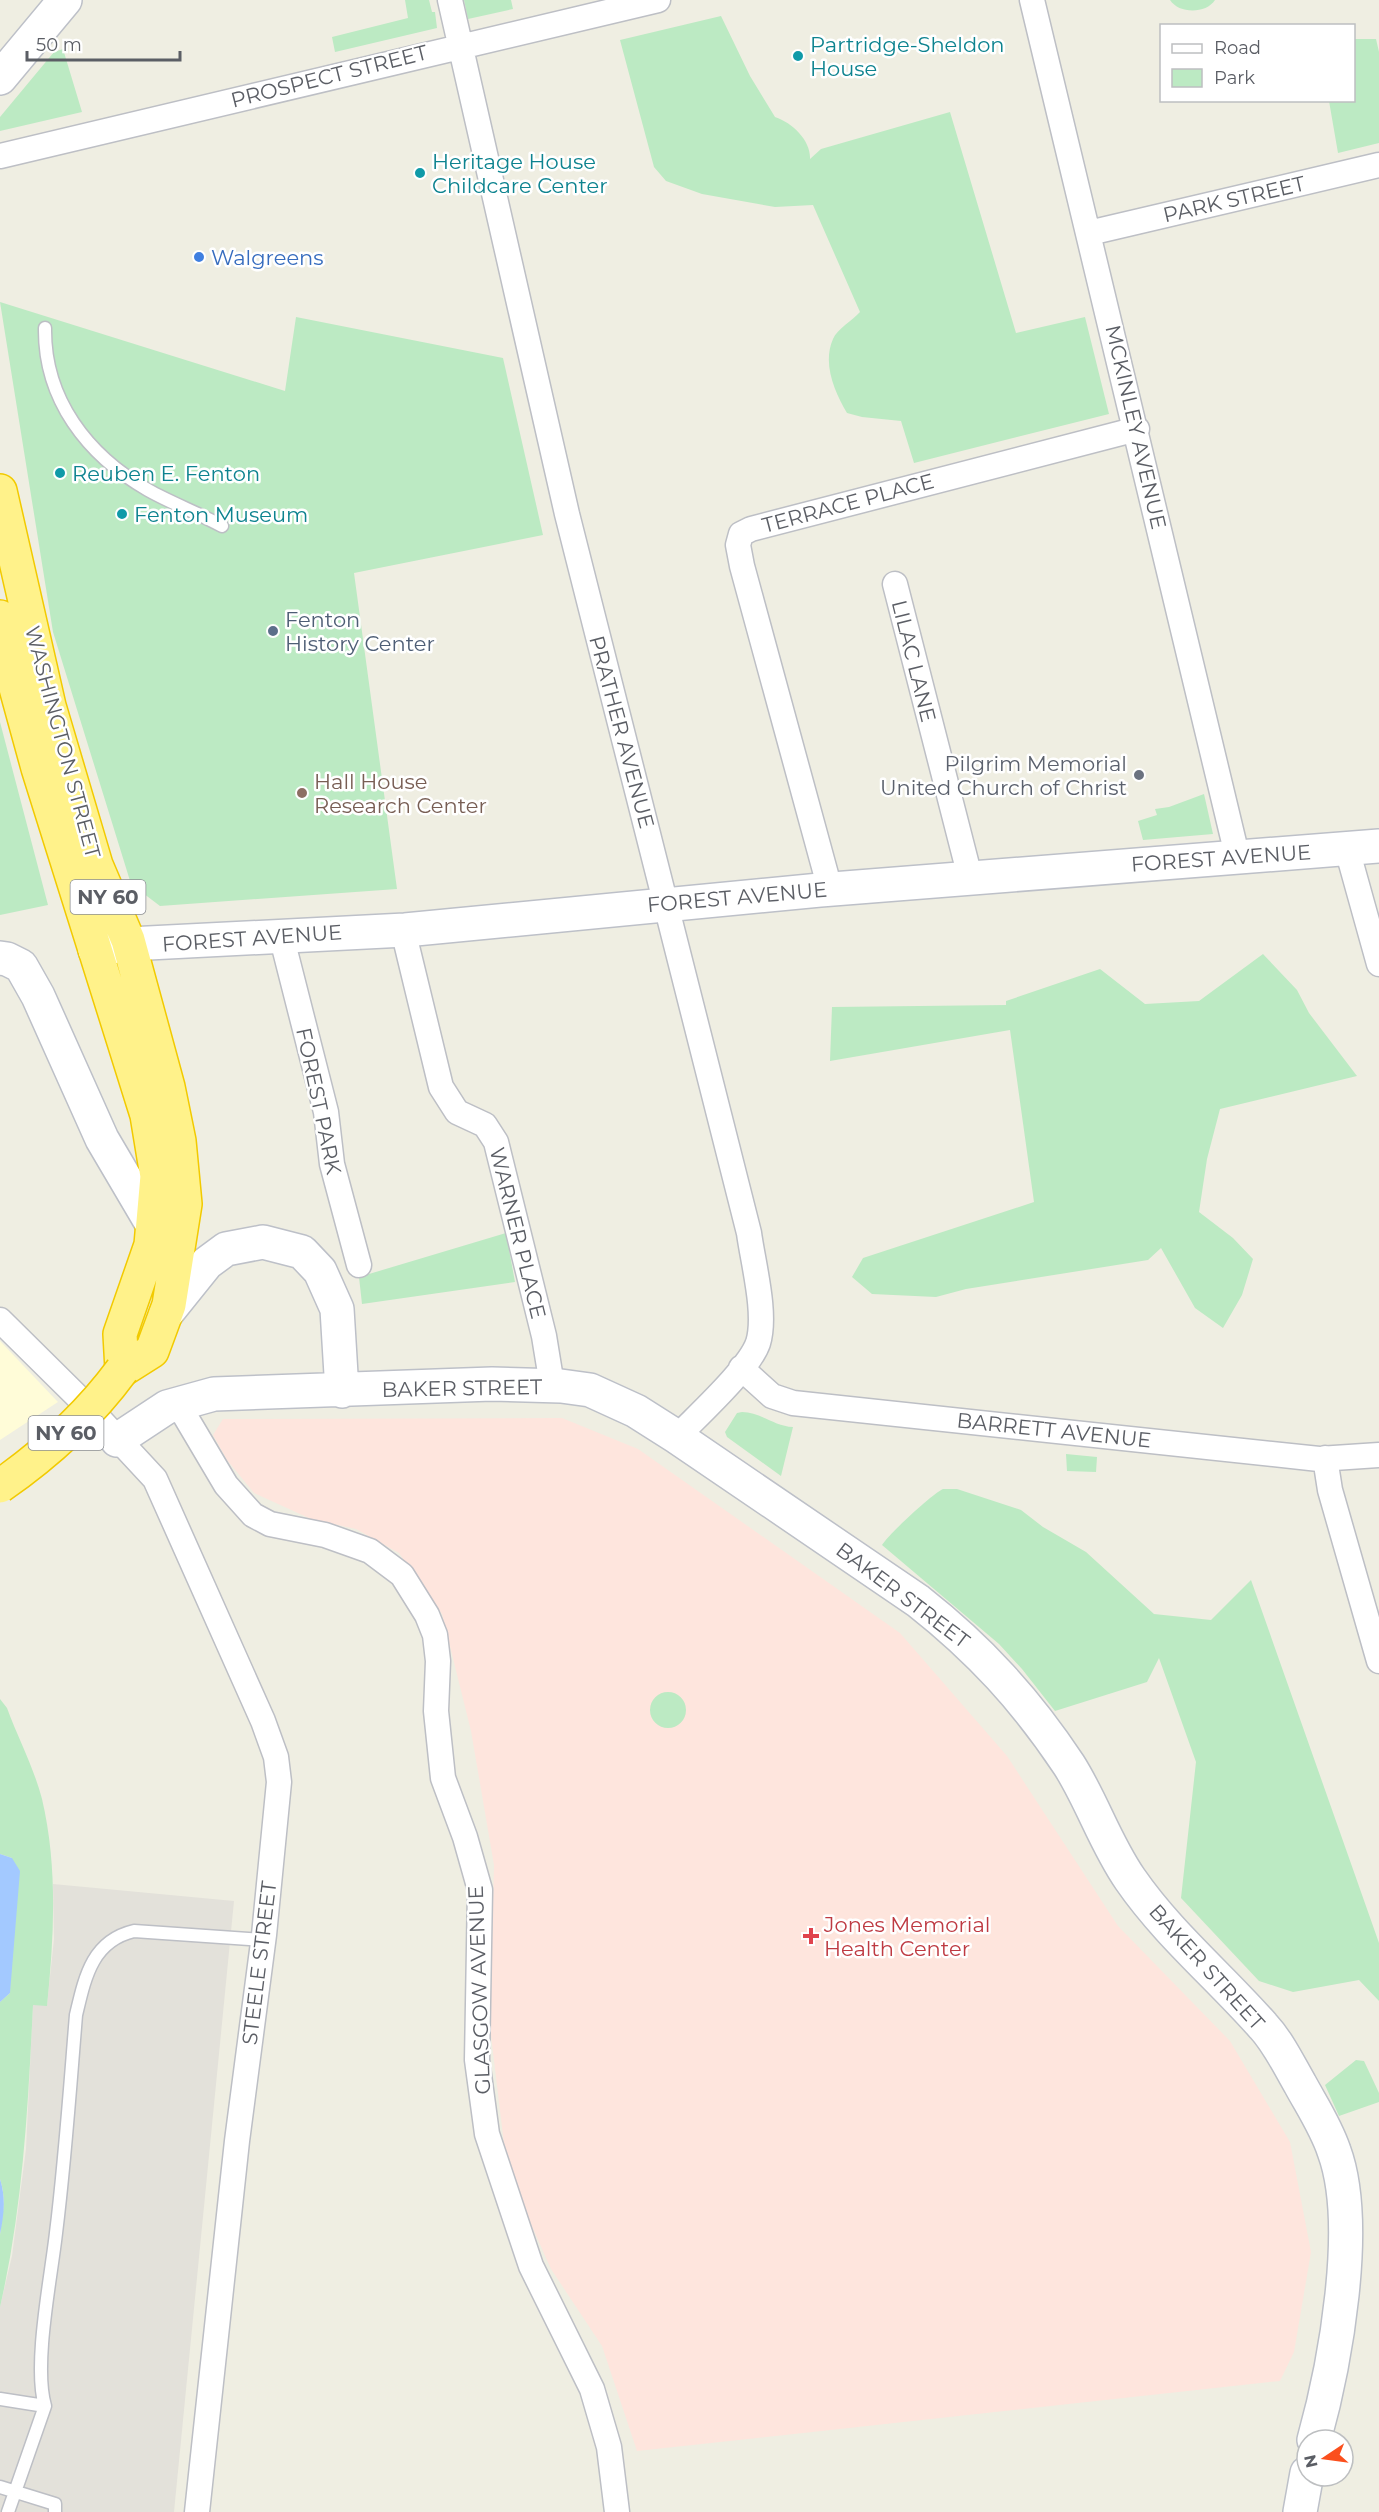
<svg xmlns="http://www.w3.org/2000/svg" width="1379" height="2512" viewBox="0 0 1379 2512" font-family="Montserrat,sans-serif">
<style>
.commercial{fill:#fffcd8}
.industrial{fill:#e3e1da}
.medical{fill:#fee5dd}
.green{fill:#bceac3}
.water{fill:#a3c9ff}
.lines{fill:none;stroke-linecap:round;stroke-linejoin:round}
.lane-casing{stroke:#bdbfc5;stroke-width:15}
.street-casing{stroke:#bdbfc5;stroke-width:27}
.secondary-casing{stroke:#bdc0c8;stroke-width:36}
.highway-casing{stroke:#f2ca00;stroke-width:36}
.lane{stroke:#fff;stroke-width:12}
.street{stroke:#fff;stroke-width:24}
.secondary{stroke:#fff;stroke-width:33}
.highway{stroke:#fff28a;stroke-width:33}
.highway-bridge-casing{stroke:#f2ca00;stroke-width:36;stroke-linecap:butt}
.highway-bridge{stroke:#fff28a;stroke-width:33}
.culture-dot{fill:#0f9aa8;stroke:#fff;stroke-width:2}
.shop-dot{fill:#3f7fe0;stroke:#fff;stroke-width:2}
.service-dot{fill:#5c6f8a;stroke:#fff;stroke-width:2}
.worship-dot{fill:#6b7280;stroke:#fff;stroke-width:2}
.education-dot{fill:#8d6e63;stroke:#fff;stroke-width:2}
.health-dot{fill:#e0444e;stroke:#fff;stroke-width:2}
.labels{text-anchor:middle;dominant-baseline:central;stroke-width:5;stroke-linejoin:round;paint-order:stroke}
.shield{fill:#fff;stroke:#8c8e93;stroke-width:1.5}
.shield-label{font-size:20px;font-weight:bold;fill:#5b5e65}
.culture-label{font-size:21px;fill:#0d838f;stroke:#fff;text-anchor:start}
.street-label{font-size:21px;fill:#5b5e65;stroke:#fff}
.shop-label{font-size:21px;fill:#366cbe;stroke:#fff;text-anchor:start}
.service-label{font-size:21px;fill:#4e5e75;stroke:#fff;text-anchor:start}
.worship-label{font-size:21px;fill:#5b616d;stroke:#fff;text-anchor:end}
.education-label{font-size:21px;fill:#785e54;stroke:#fff;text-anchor:start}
.health-label{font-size:21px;fill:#be3a42;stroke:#fff;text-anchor:start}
</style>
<rect width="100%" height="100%" fill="#efeee2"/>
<path class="commercial" d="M0,1341l58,61 -58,38z"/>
<path class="industrial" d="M53,1884l181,17 -60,611h-174v-205l12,-51 14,-107 7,-144h14l7,-66z"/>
<path class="medical" d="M562,1418l76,31 262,184 107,123 111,170 112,115 60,101 21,110 -17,100 -14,29 -643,70 -35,-105 -51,-77 -24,-54 -23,-71 -14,-117 4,-162 -23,-134 -29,-117 -43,-61 -43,-24 -45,-10 -57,-26 -27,-33 -14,-25 10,-16z"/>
<path class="green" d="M405,0h24l3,12h3l2,16 -102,24 -3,-15 76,-19z
M464,0h47l2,9 -45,10z
M1170,0h45c-9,14 -36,14 -45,0z
M721,16l29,60 25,41c18,6 36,24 35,42l11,-10 129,-37 66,221 69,-16 24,97 -195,49 -13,-42 -39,-4 -15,-4c-12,-21 -25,-49 -14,-74 4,-10 20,-19 27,-27l-47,-107 -38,2 -73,-13 -36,-13 -12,-14 -34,-127z
M1354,39h22l3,13v91l-41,10 -9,-52 25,-1z
M63,49l19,63 -82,19v-14l54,-65z
M0,302l285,89 11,-74 207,41 40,177 -189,38 43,316 -237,17 -29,-22 -78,-252z
M0,722l48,183 -48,10z
M1204,794l9,40 -70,6 -5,-19 19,-6 -2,-6 14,-2z
M1263,954l34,36 12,23 48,63 -137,33 -13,50 -8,53 34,26 20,21 -11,36 -19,33 -28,-20 -34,-60 -13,12 -182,29 -30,8 -64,-3 -20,-17 11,-19 171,-56 -24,-172 -180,31 2,-54 174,-2v-4l94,-32 45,35 54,-3z
M506,1233l9,49 -153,22 -3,-27z
M742,1412c18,0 32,14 51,15l-12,49 -54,-39 -2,-5 12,-19z
M1066,1454l31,3 -1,15 -29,-1z
M943,1489h14l64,21 22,17 43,25 68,62 57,6 40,-40 128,363v58l-20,-21 -66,12 -34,-11 -78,-83 15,-136 -37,-104 -12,24 -92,29 -33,-42 -23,-25 -117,-99c6,-10 50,-51 61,-56z
M650 1710a18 18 0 1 1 36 0a18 18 0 1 1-36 0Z
M0,1699l7,9c11,30 27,60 35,91 16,68 12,138 5,207l-14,-1c-5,102 -10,202 -33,302 0,-24 0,-48 0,-72 2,-20 7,-35 0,-56v-177l10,-9 2,-135 -12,-4z
M1356,2060l8,1 15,32v9l-40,14 -14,-31z"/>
<path class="water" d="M0,1854l12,4 8,13 -10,122 -10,9z
M0,2179c6,19 4,36 0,55z"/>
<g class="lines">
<g class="lane-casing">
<path id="lane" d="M45,328c-1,71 42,127 103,162 23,13 50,23 74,36
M0,2399l45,7
M0,2487l55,17v8
M8,2512l37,-106c-12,-41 6,-128 11,-173 9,-72 14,-145 20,-218 9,-38 16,-74 58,-84l129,9"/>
</g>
<g class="street-casing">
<path id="street" d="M450,0l117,514 182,719c4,30 18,81 9,110 -9,26 -60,72 -81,94
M1032,0l205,855
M0,156l658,-156
M1089,233l290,-68
M895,584l75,293
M1347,849l32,115
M830,889l-88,-323 -4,-21 3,-11 10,-5 386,-100
M403,930l38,157 16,25 28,13 11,17 48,194 8,49
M281,935l45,177 6,52 27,101
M0,1320l90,89 65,70 108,242 13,36 3,25 -15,153 -27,206 -40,371
M741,1368l31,28 21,7 526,56 60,-4
M178,1404l48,81 27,30 17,9 55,11 45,16 32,24 25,40 8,20 3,26 -2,50 7,67 22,59 15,53 -3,170 10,74 44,132 61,123 17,58 8,65
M1325,1458l5,32 49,171"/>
</g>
<g class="secondary-casing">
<path id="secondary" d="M0,78l65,-78
M95,950l34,-6 276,-14 415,-40 559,-44
M0,958l7,1 14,7 17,30 64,143 53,90
M166,1314l41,-51 19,-14 37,-7 39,10 18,19 17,38 5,82
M117,1440l50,-33 47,-13 278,-10 69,2 29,4 46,21 41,26 241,164c61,48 108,99 151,164 23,36 36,78 61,114 38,55 89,97 133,147 15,16 26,39 37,58 12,22 26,43 34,67 27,73 1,214 -20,289
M1300,2512l7,-39"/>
</g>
<g class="highway-casing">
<path id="highway" d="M0,491l49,215 47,159 32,75 40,147 11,54 6,63 -16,101 -17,46 -30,19 -2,-36 31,-89 6,-69 -10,-61 -109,-347 -30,-109 -8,-42"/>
</g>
<use href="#lane" class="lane"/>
<use href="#street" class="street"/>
<use href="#secondary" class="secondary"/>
<use href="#highway" class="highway"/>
<g class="highway-bridge-casing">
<path id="highway-bridge" d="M0,1486c46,-32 89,-71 122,-116"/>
</g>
<use href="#highway-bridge" class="highway-bridge"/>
</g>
<g class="culture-dot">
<circle cx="798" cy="56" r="6"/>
<circle cx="420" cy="173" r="6"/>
<circle cx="60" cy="473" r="6"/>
<circle cx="122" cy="514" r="6"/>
</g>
<circle class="shop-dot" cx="199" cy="257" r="6"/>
<circle class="service-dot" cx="273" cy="631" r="6"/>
<circle class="worship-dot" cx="1139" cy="775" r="6"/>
<circle class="education-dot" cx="302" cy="793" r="6"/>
<path class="health-dot" d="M808 1927h6v6h6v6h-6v6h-6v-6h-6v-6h6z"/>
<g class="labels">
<g class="shield">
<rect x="70.5" y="880" width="75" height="34" rx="4.5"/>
<rect x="28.5" y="1416" width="75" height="34" rx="4.5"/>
</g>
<g class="shield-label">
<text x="108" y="897">NY 60</text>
<text x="66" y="1433">NY 60</text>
</g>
<g class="culture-label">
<text x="810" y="44">Partridge-Sheldon<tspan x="810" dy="24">House</tspan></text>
<text x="432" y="161">Heritage House<tspan x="432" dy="24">Childcare Center</tspan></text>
<text x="72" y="473">Reuben E. Fenton</text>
<text x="134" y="514">Fenton Museum</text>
</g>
<g class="street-label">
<text transform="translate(329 76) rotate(-14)">PROSPECT STREET</text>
<text transform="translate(1234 199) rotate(-13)">PARK STREET</text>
<text transform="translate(1136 427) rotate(77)">MCKINLEY AVENUE</text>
<text transform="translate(848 503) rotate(-15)">TERRACE PLACE</text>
<text transform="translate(914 661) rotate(76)">LILAC LANE</text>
<text transform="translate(622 732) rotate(75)">PRATHER AVENUE</text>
<text transform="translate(63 742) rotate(75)">WASHINGTON STREET</text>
<text transform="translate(1221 858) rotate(-4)">FOREST AVENUE</text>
<text transform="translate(737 897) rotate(-5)">FOREST AVENUE</text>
<text transform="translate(252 938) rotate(-4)">FOREST AVENUE</text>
<text transform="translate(319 1101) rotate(78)">FOREST PARK</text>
<text transform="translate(518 1233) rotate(76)">WARNER PLACE</text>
<text transform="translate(462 1388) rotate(-1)">BAKER STREET</text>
<text transform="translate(1054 1430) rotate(6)">BARRETT AVENUE</text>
<text transform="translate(903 1595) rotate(37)">BAKER STREET</text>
<text transform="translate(259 1963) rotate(-83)">STEELE STREET</text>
<text transform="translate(1207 1967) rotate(48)">BAKER STREET</text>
<text transform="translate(479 1990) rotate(-92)">GLASGOW AVENUE</text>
</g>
<g class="shop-label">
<text x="211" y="257">Walgreens</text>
</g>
<g class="service-label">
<text x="285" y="619">Fenton<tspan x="285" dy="24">History Center</tspan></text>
</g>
<g class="worship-label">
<text x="1127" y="763">Pilgrim Memorial<tspan x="1127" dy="24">United Church of Christ</tspan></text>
</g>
<g class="education-label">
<text x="314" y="781">Hall House<tspan x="314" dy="24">Research Center</tspan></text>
</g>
<g class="health-label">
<text x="824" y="1924">Jones Memorial<tspan x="824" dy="24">Health Center</tspan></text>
</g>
</g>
<rect x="1160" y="24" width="195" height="78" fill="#ffffff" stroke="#bdbfc1" stroke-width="1.5"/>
<rect x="1172" y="44" width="30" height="9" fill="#ffffff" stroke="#bdbfc1" stroke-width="1.5"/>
<text x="1214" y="54" font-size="18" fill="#5b5e65">Road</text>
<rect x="1172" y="69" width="30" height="18" fill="#bceac3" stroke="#bdbfc1" stroke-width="1.5"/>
<text x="1214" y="84" font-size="18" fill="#5b5e65">Park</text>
<g transform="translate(1325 2458) rotate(257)"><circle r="28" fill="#ffffff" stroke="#bdbfc1" stroke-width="1.5"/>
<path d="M0-4.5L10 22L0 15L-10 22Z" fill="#fb4f1d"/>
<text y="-9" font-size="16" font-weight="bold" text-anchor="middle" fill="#5b5e65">N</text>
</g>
<path d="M27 51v9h153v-9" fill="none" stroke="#5b5e65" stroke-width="3"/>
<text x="36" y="51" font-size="18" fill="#5b5e65" stroke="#ffffff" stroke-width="4.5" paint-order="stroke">50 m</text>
</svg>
